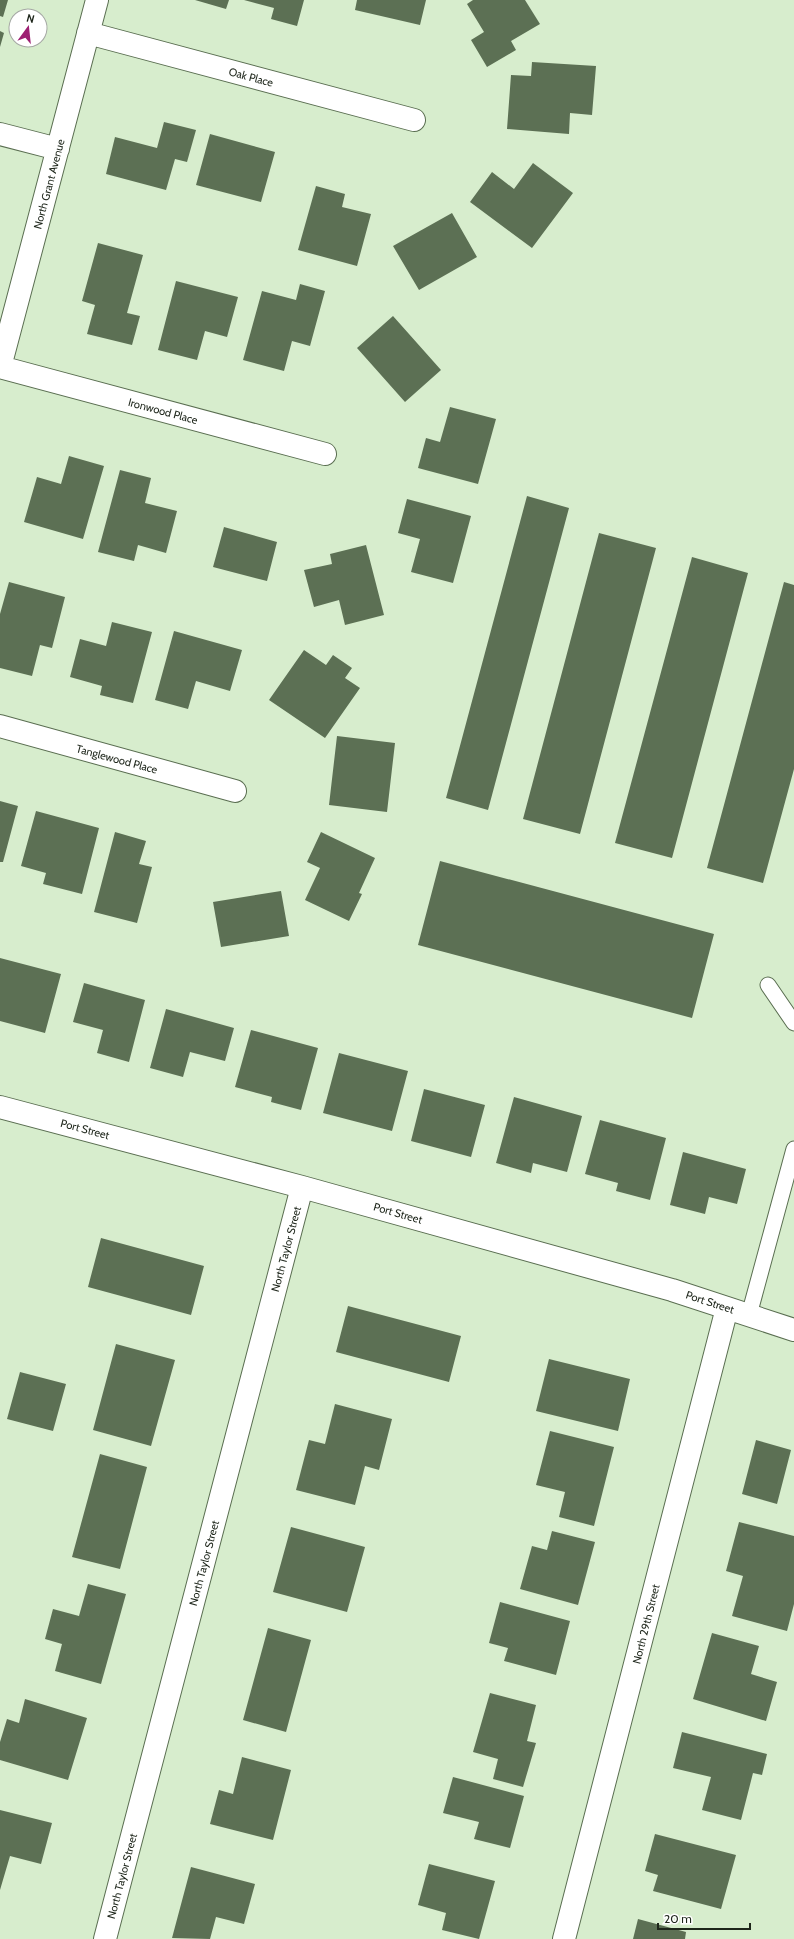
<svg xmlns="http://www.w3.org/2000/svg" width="794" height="1939" viewBox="0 0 794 1939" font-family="Cabin,sans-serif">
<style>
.building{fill:#5c7054}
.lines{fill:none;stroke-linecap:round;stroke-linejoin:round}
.lane-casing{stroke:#5a6e51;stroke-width:17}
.street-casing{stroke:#5a6e51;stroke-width:24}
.lane{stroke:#fff;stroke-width:15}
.street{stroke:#fff;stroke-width:22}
.labels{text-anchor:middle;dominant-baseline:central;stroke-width:4;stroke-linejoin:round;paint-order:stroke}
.street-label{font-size:11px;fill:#1e261b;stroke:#fff}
</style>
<rect width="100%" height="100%" fill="#d7edcd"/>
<path class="building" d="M0,0h8l-5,17 -3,-1z
M195,0h34l-3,9z
M244,0h60l-7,26 -26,-7 3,-11z
M357,0h69l-6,25 -65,-15z
M473,0h52l15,24 -29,17 5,9 -29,17 -16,-27 13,-8 -17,-28z
M0,31l4,2 -4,14z
M532,62l64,4 -4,49 -22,-2 -1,21 -62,-5 4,-54 20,1z
M164,122l32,8 -9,32 -12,-3 -9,31 -60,-16 9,-37 42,11z
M210,134l65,18 -14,50 -65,-17z
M533,163l40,30 -41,55 -62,-46 22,-30 22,17z
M316,186l29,8 -3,13 29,7 -14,52 -59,-16z
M452,213l25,44 -58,33 -26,-44z
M98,243l45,12 -16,58 13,3 -8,29 -45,-11 8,-29 -13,-4z
M176,281l62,16 -11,40 -22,-6 -8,29 -39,-10z
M300,284l25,7 -15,55 -18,-5 -8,30 -41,-11 19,-69 34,9z
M393,316l48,54 -36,32 -48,-54z
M450,407l46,12 -18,65 -60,-16 8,-30 14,4z
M69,456l35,10 -21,73 -59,-17 13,-45 24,7z
M120,470l31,8 -6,25 32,8 -11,42 -28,-8 -4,16 -36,-9z
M527,496l42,12 -81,302 -42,-12z
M407,499l64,17 -18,67 -42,-11 9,-33 -22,-6z
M224,527l53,15 -10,39 -54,-14z
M599,533l57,15 -76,286 -57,-15z
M366,545l18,70 -39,10 -6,-25 -25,7 -10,-37 28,-6 -2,-10z
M692,557l56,16 -76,285 -57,-15z
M9,582l56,15 -13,51 -12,-3 -8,31 -32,-8v-54z
M784,582l10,3v184l-31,114 -56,-15z
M112,622l40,10 -19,71 -33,-8 2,-9 -32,-9 10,-38 26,7z
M174,631l68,19 -12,41 -34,-10 -8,28 -33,-9z
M304,650l22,15 7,-10 19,13 -7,10 15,10 -35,50 -56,-38z
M337,736l58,7 -8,69 -58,-7z
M0,801l18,5 -15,56h-3z
M36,811l63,17 -17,66 -39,-10 3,-11 -25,-7z
M115,832l31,9 -7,23 13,3 -15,56 -43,-11z
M321,832l54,26 -16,35 3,1 -13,27 -44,-21 15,-32 -13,-6z
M440,861l274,73 -22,84 -274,-73z
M281,891l8,45 -68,11 -8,-45z
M0,958l61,16 -16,59 -45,-12z
M84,983l61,17 -16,62 -32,-9 6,-23 -30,-8z
M166,1009l68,19 -9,33 -35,-9 -7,25 -33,-9z
M251,1030l67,18 -17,62 -30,-8 1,-5 -37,-10z
M339,1053l69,18 -16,60 -69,-18z
M424,1089l61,16 -14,52 -60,-16z
M514,1097l68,19 -15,56 -34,-9 -2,10 -35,-10z
M600,1120l66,18 -16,62 -34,-9 2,-8 -33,-9z
M683,1152l63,17 -9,35 -28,-7 -4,17 -35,-9z
M101,1238l103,28 -13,49 -103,-28z
M348,1306l113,30 -12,46 -113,-30z
M116,1344l59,16 -24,86 -58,-16z
M549,1359l81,20 -12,52 -82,-20z
M20,1372l46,12 -13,47 -46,-12z
M335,1404l57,15 -13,51 -14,-4 -10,39 -59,-15 13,-50 16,4z
M550,1431l64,16 -20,79 -35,-9 6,-25 -29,-7z
M756,1440l35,10 -14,54 -35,-10z
M100,1454l47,13 -27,102 -48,-12z
M739,1522l55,14v68l-7,27 -55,-15 11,-40 -17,-5z
M291,1527l74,20 -18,65 -74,-20z
M552,1531l43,11 -17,63 -58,-16 12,-43 15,4z
M88,1584l38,10 -25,90 -46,-13 7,-27 -17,-5 8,-30 26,7z
M500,1602l70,19 -14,54 -52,-14 4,-13 -19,-5z
M268,1628l43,12 -25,92 -43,-12z
M712,1633l47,13 -8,28 26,8 -11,39 -73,-22z
M490,1693l46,12 -9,36 9,2 -13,44 -30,-8 5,-20 -25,-7z
M25,1699l62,19 -19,62 -68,-20v-18l7,-23 12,4z
M682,1732l85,22 -5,21 -9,-2 -12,47 -39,-10 9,-33 -38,-9z
M242,1757l49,13 -18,70 -63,-16 9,-34 14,4z
M453,1777l71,19 -14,52 -36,-9 5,-17 -36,-9z
M0,1810l52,13 -11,41 -31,-8 -10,34z
M655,1834l81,21 -15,54 -68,-18 5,-16 -13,-4z
M429,1864l66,17 -16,58 -37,-9 4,-17 -28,-8z
M191,1867l64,17 -11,40 -28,-7 -6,22 -38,-1z
M638,1919l48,13 -1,7h-52z"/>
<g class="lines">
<g class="lane-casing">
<path id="lane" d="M768,985l26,38
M749,1315l45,-166"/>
</g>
<g class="street-casing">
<path id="street" d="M88,33l326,87
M0,134l58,15
M0,367l97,-367
M0,367l325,87
M0,726l235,65
M0,1107l302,80 370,103 122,40
M105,1939l197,-752
M564,1939l163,-631"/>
</g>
<use href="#lane" class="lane"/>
<use href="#street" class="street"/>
</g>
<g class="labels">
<g class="street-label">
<text transform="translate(251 77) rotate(15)">Oak Place</text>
<text transform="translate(49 184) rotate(-75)">North Grant Avenue</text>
<text transform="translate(163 411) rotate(15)">Ironwood Place</text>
<text transform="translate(117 759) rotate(15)">Tanglewood Place</text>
<text transform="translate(85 1129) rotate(15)">Port Street</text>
<text transform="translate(398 1213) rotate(16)">Port Street</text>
<text transform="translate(286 1249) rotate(-75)">North Taylor Street</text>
<text transform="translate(710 1302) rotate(18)">Port Street</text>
<text transform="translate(204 1563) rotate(-75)">North Taylor Street</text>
<text transform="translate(646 1624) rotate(-76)">North 29th Street</text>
<text transform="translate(122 1876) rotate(-75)">North Taylor Street</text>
</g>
</g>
<g transform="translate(28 28) rotate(15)"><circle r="19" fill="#ffffff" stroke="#a5a8a4"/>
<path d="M0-3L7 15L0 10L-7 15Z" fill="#9d1e72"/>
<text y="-6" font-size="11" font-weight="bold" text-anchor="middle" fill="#1e261b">N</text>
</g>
<path d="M658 1923v6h92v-6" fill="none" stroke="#1e261b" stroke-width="2"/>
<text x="664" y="1923" font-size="12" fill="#1e261b" stroke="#ffffff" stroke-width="3" paint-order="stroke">20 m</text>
</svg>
